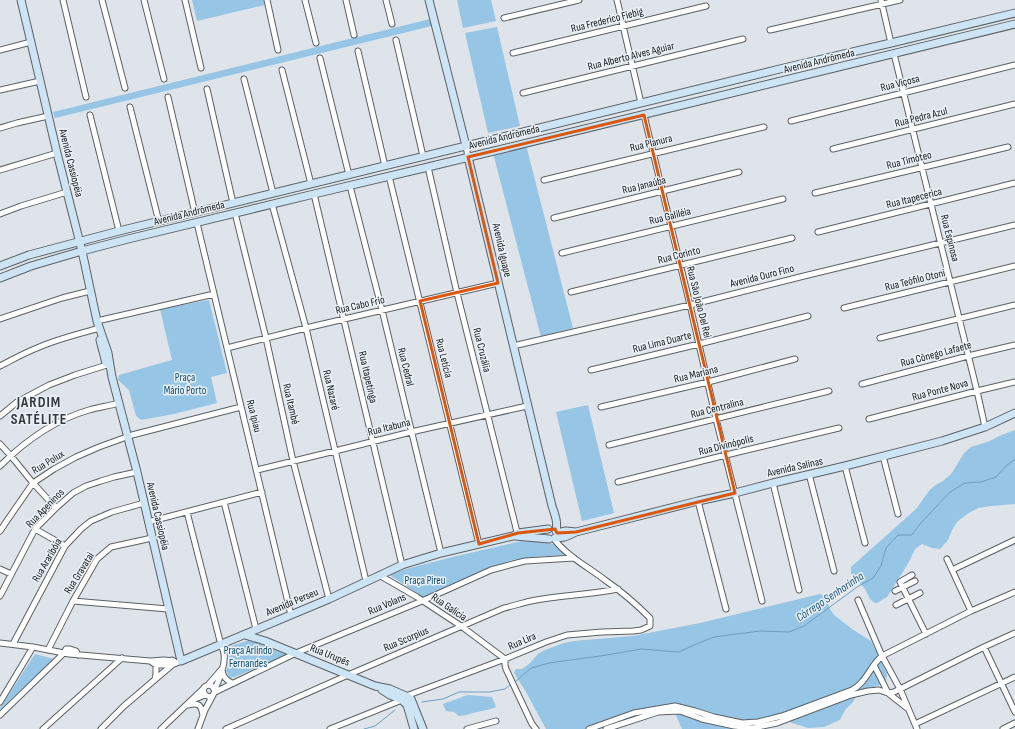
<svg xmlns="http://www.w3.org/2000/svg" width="1015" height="729" viewBox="0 0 1015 729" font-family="'Sofia Sans Condensed',sans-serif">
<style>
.green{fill:#97c5e6}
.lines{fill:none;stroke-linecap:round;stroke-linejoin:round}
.stream{stroke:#6d9fc1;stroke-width:1}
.street-casing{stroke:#5b6165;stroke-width:7}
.secondary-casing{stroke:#5b6165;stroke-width:9}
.street{stroke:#fff;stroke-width:5}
.secondary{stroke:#cce4f4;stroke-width:7}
.marked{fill:none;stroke:#dd560d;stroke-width:3;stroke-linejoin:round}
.labels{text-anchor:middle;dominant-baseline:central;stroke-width:3;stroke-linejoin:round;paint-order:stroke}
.street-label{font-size:11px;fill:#141718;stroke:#ebf2f7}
.park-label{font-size:11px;fill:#0c4b6d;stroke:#ebf2f7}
.water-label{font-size:12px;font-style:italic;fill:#175375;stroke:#ebf2f7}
.district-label{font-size:15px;font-weight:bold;letter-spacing:1px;fill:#34393d;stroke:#ebf2f7}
</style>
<rect width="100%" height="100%" fill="#dee4e9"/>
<path class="green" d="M192,0h72l1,5 -68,16z
M457,0h34l5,21 -33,7z
M430,19l2,7 -377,92 -2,-6z
M497,27l23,99 -32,7 -23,-100z
M526,145l47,183 -32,9 -48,-184z
M209,300l18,73 -16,4 6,26 -43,11 -33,6 -5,-4 -7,-26 -11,-10 1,-5 53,-15 -12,-51z
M588,405l26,108 -32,8 -26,-109z
M1015,430v74l-24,2 -13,2 -11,6 -10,8 -5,8 -4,10 -8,9 -8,-1 -10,-4 -7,5 -6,13 -22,35 -10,6h-2l-5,-4 -5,-10 -14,-16v-6l65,-58 13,-18 5,-5 9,-5 9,-8 12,-20 7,-6 19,-6 9,-5z
M522,541l24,2 8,1 11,11 -32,2 -21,3 -23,9 -65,29 -36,-24c44,-13 89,-23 134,-33z
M820,594l5,2 5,13 4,6 18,14 19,12 16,32 -1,9 -26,11 -4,3 -3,6 -8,8 -5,10 -16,7 -16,1 -28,-9 -30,3 -16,7h-52l-7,-16 -10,-8 -6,1 -66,23h-47l-20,-37 -12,-19 2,-4h6l7,-5 9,-10 7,-4 19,-7 10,-2 59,-5 67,-13z
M249,640l38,15 -52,22 -5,1 -4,-7c4,-8 4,-15 3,-24z
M35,654l19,5 -54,51v-2z
M468,695l24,2 4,10c-7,3 -11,3 -18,5 -7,1 -12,4 -19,4l-5,-4 -8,-1 -3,-7z"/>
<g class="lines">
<path class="stream" d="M515,682l16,-14 18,-5 58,-8 34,-6 38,3 15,-7 20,-8 46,-6 29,1 15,-6 53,-39 16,-9 8,-12 5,-18 12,-13h14l8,-11 30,-32 15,-9 16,-1 15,-5 10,-11 9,-7
M422,702l21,-3 16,-7h30l16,-3 5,-4
M364,729l11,-3 20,-16"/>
<g class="street-casing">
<path id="street" d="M63,0l23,97
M102,0l23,88
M144,0l20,79
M185,0l16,68
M267,0l11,50
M305,0l11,43
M346,0l8,35
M386,0l6,24
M617,0l24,103
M881,0l10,43
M504,18l75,-18
M770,30l130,-30
M396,40l27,116
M0,50l31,-8
M358,51l27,115
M513,53l193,-47
M894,54l83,337 8,36
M320,58l29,117
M282,70l29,114
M244,79l29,114
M207,89l26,114
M0,90l40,-9
M523,93l220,-54
M168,97l27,116
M130,107l29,115
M90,115l29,116
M644,115l46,190 26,114 46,182
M791,121l224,-56
M0,128l17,-5 31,-7
M466,146l2,11
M833,149l182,-45
M428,167l29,126 61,243
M0,170l57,-17
M389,176l90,368
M544,180l220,-53
M350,186l32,124 59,243
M815,193l193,-46
M314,194l88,371
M272,204l34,124 60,253
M235,213l31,125 27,123 36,138
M0,214l21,-8 46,-14
M554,218l185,-46
M197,223l94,392
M818,232l197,-49
M562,253l221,-54
M571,292l221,-54
M844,308l171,-42
M0,319l62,-21 28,-7
M97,321l117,-27
M880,338l135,-33
M513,346l177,-41 118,-30 207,-50
M227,348l79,-20 192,-45
M0,366c12,-6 24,-13 37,-18 20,-9 41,-14 63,-20
M591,370l108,-26 109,-28
M862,384l106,-28 47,-11
M601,407l107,-25 87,-23
M0,416l17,-14 32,-17 26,-10 35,-11
M869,419l108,-28 38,-9
M0,444l11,12 22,27 23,25
M609,445l220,-54
M883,456l15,58
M0,466c25,-25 54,-46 89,-56 10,-3 20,-4 30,-7
M845,466l20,77
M257,470l78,-19 76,-19 116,-26
M809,474l25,97
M618,482l108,-27 113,-27
M773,483l26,107
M698,501l28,108
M224,502l32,127
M187,512l34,133c1,3 3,6 3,9 2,10 -5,26 -9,35
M148,522l114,-30
M35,529l30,17
M0,531l6,-9 27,-39 21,-14 22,-12 23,-10 33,-12 109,-28
M947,559l24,52
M0,569l11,5
M952,570l63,-30
M379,575l38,22 44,29 44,33
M912,575l-12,7 26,52
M895,591l20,-10
M0,596l35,-67 21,-21 17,-15 13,-7 15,-5 13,-4 23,-5
M858,600l24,56 18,33 17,40
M73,601l95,8
M896,605l24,-12
M0,643l33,4 36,7 81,7 6,4h16l9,-4
M13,644l52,-98 16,-17 10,-8 21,-9 32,-9
M984,647l31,65
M48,650l25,-49 24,-42 14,-12 41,-9
M505,659v6l1,4 26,55 4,5
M150,661l14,-1 10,1
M874,665l14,28 19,15
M222,670c1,7 4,10 10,13
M155,679l1,-5v-12
M208,685l13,-15
M215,692l81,-39 126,-52 69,-31 22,-6 12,-3 49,-3
M406,696l99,-37 41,-17 21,-7 35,-3 31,-1 8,-1 9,-4v-8c-14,-14 -29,-27 -45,-38 -17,-13 -38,-24 -51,-41
M195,699l10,-4 5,2 3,-2 2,-4 -3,-5c-4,-2 -8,0 -9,4l2,5
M0,702l33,-55
M188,705c11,-3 13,0 15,10
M0,715l64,-62 2,-4h4l6,2 2,4
M915,724l100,-47
M43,729l79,-71
M101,729l23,-23 48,-41v-5
M161,729l43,-41
M198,729l7,-19 8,-15
M226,729l122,-54 156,-67c9,-2 18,-5 27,-7 29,-6 58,-6 87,-12
M330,729l72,-29
M467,729l29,-8
M589,729l45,-16 41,-7 20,5 19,6 28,6 16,-1 24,-6 70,-26c14,-7 18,-24 30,-34l89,-45 44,-19
M606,729l52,-17 22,-1 22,8 32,7 19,2 24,-5 74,-28 17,-4 11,-1 9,3 6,-1 90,-45 31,-14
M1003,729l12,-6"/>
</g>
<g class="secondary-casing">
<path id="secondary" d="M21,0l36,153 25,98 15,70 11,32 4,24 25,95 44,189 148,-62 73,-34 39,-12 72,-17 5,-3 30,-4
M429,0l37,146
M468,157l84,349c3,9 6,16 4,25
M0,266l29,-11 90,-24 673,-165 99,-23 124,-30
M0,278l31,-12 51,-15 46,-12 186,-45 114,-27 587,-143
M100,340l6,23
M557,533l9,-2 10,1
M515,536l34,3
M555,538l10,-1 11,-5 122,-31 37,-8 38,-10 72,-17 97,-25 43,-14 30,-14
M245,635l20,6 110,45 15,3 16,7 5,3 12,30
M382,690l8,5 12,5 5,5 7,24"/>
</g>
<use href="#street" class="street"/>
<use href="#secondary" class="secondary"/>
</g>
<path class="marked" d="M644,115l91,378 -159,39 -19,1 -2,-4 -37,4 -39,11 -59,-243 78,-18 -30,-126z"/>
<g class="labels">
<g class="street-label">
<text transform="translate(607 20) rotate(-14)">Rua Frederico Fiebig</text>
<text transform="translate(631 56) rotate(-14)">Rua Alberto Alves Aguiar</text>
<text transform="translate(819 61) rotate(-14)">Avenida Andrômeda</text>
<text transform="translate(900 83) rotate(-14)">Rua Viçosa</text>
<text transform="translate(921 117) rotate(-14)">Rua Pedra Azul</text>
<text transform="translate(504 137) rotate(-14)">Avenida Andrômeda</text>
<text transform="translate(651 143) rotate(-14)">Rua Planura</text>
<text transform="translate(909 160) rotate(-14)">Rua Timóteo</text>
<text transform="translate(71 163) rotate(76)">Avenida Cassiopéia</text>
<text transform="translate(644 185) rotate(-14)">Rua Janaúba</text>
<text transform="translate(914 198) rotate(-14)">Rua Itapecerica</text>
<text transform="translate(189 213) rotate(-14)">Avenida Andrômeda</text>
<text transform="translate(670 216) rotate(-14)">Rua Galiléia</text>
<text transform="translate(950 238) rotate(76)">Rua Espinosa</text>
<text transform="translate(502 250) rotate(77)">Avenida Iguape</text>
<text transform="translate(679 255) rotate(-14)">Rua Corinto</text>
<text transform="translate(762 276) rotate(-14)">Avenida Ouro Fino</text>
<text transform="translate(915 280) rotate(-14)">Rua Teófilo Otoni</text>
<text transform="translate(699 302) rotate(76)">Rua São João Del Rei</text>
<text transform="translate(360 305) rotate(-13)">Rua Cabo Frio</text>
<text transform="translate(662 342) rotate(-14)">Rua Lima Duarte</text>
<text transform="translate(482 350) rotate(76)">Rua Cruzália</text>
<text transform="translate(936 354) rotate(-15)">Rua Cônego Lafaete</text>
<text transform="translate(444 358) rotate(76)">Rua Letícia</text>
<text transform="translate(406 367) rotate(76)">Rua Cedral</text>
<text transform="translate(696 374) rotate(-14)">Rua Mariana</text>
<text transform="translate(368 377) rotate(77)">Rua Itapetinga</text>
<text transform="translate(331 390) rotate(77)">Rua Nazaré</text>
<text transform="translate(940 390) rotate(-15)">Rua Ponte Nova</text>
<text transform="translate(291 404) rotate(77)">Rua Itambé</text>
<text transform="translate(717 408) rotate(-14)">Rua Centralina</text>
<text transform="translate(254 416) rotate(76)">Rua Ipiau</text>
<text transform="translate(389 427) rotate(-14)">Rua Itabuna</text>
<text transform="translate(726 445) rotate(-14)">Rua Divinópolis</text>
<text transform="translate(48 462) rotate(-31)">Rua Polux</text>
<text transform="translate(795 467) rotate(-13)">Avenida Salinas</text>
<text transform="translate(45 508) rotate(-46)">Rua Apeninos</text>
<text transform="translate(158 516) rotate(77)">Avenida Cassiopéia</text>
<text transform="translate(47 560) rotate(-60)">Rua Araribóia</text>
<text transform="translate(79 573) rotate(-58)">Rua Gravatai</text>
<text transform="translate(292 602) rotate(-23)">Avenida Perseu</text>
<text transform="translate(387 604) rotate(-23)">Rua Volans</text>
<text transform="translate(449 607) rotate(34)">Rua Galícia</text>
<text transform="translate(406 639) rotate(-23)">Rua Scorpius</text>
<text transform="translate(522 641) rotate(-23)">Rua Lira</text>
<text transform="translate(330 655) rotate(22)">Rua Urupês</text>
</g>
<g class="park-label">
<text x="185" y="377">Praça<tspan x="185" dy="13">Mário Porto</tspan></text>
<text x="425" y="580">Praça Pireu</text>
<text x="248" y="650">Praça Arlindo<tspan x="248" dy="13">Fernandes</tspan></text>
</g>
<g class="water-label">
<text transform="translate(830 597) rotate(-34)">Córrego Senhorinha</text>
</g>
<g class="district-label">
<text x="39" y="402">JARDIM<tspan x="39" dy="17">SATÉLITE</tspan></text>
</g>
</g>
</svg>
